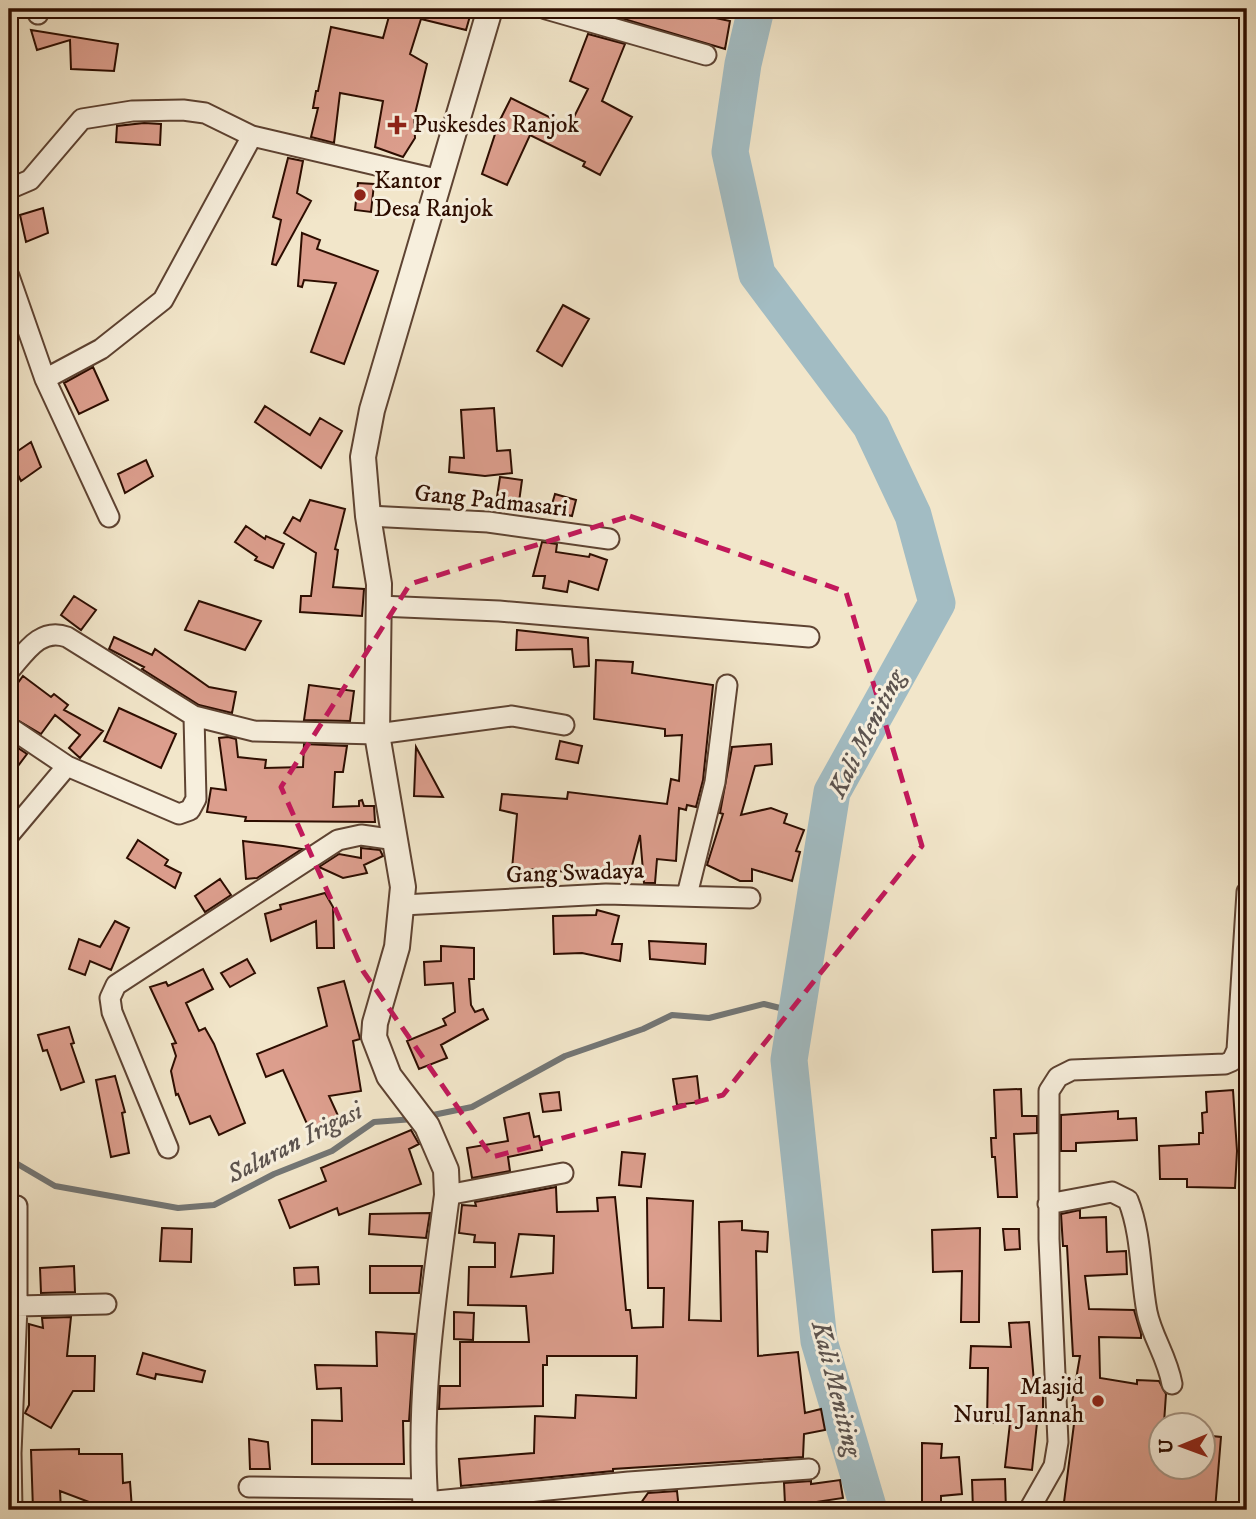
<svg xmlns="http://www.w3.org/2000/svg" width="1256" height="1519" viewBox="0 0 1256 1519" font-family="'IM FELL DW Pica',serif">
<style>
.lines{fill:none;stroke-linecap:round;stroke-linejoin:round}
.stream{stroke:#737675;stroke-width:6}
.river{stroke:#a2bcc3;stroke-width:37}
.building{fill:#dc9e8d;stroke:#2d0d00;stroke-width:2;fill-rule:evenodd}
.minor-casing{stroke:#5e4332;stroke-width:23}
.tertiary-casing{stroke:#5e4332;stroke-width:28}
.minor{stroke:#f7efdd;stroke-width:19}
.tertiary{stroke:#f7efdd;stroke-width:24}
.marked{fill:none;stroke:#c2185b;stroke-width:5;stroke-dasharray:14 9;stroke-linejoin:round}
.poi-dot{fill:#8f2418;stroke:#f7efdd;stroke-width:2.5}
.labels{text-anchor:middle;dominant-baseline:central;stroke-width:6;stroke-linejoin:round;paint-order:stroke}
.poi-label{font-size:24px;fill:#2d0d00;stroke:#f7efdd;text-anchor:start}
.street-label{font-size:24px;fill:#2d0d00;stroke:#f7efdd}
.water-label{font-size:26px;font-style:italic;fill:#5c534e;stroke:#f7efdd}
</style>
<rect width="100%" height="100%" fill="#f2e6ca"/>
<filter id="stains"><feTurbulence type="fractalNoise" baseFrequency=".00286" numOctaves="4"/><feColorMatrix values="0 0 0 0 .2 0 0 0 0 .09 0 0 0 0 .02 0 0 0 .5 -.17"/></filter>
<radialGradient id="worn" r=".72"><stop offset=".6" stop-color="#630" stop-opacity="0"/><stop offset="1" stop-color="#630" stop-opacity=".3"/></radialGradient>
<g class="lines">
<path class="stream" d="M428,1116l44,-9 93,-51 78,-27 29,-14 37,3 55,-14 32,8
M9,1159l46,27 123,22 36,-3 60,-31 58,-23 42,-29 40,-3"/>
<path class="river" d="M756,9l-13,55 -13,88 27,122 114,152 42,89 24,88 -105,189 -43,268 30,281 50,169"/>
</g>
<path class="building" d="M391,9h81l-6,21 -45,-11 -11,35 17,10 -13,54 1,20 -12,19 -28,-10 8,-46 -43,-8 -6,50 -23,-6 7,-29h-5l3,-17h2l13,-64 52,11z
M598,9h74l58,12 -5,28 -128,-38z
M31,30l87,14 -4,27 -43,-2 -1,-29 -33,10z
M588,34l37,10 -23,57 30,16 -32,58 -17,-9 2,-4 -55,-27 -23,50 -25,-11 17,-52 12,-24 58,29 19,-38 -18,-8z
M144,123l17,1 -1,21 -44,-3 1,-16z
M288,158l15,3 -6,32 14,8 -35,64 -4,-1 9,-44 -8,-3z
M358,183l16,1 -3,28 -16,-2z
M43,208l5,25 -22,9 -6,-27z
M302,233l18,7 -3,9 61,22 -34,93 -33,-12 25,-69 -32,-3 -2,7 -4,-1z
M563,305l26,14 -27,47 -25,-15z
M93,367l15,33 -29,14 -15,-31z
M265,406l45,29 10,-17 22,13 -21,37 -66,-46z
M494,408l3,43 13,-1 2,23 -27,3 -36,-4 1,-15 14,1 -3,-48z
M31,442l10,25 -20,14 -12,-24z
M146,460l7,16 -28,17 -7,-19z
M500,477l22,3 -3,22 -22,-5z
M555,494l21,6 -4,16 -22,-5z
M310,500l35,9 -10,40 3,1 -5,37 31,2 -2,27 -62,-4 1,-16h10l5,-43 -32,-20 9,-16 7,4z
M246,526l19,13 1,-3 18,8 -11,24 -18,-8 2,-3 -22,-15z
M542,542l15,2 -1,8 33,5 1,-3 17,6 -9,30 -29,-9 -2,11 -24,-4 2,-12h-12z
M74,596l22,14 -15,20 -20,-15z
M199,601l62,20 -16,29 -60,-20z
M517,630l71,8 1,28 -15,1 -2,-18 -56,1z
M114,637l38,18 3,-6 54,38 27,5 -4,21 -33,-8 -57,-36 2,-2 -35,-18z
M596,660l37,2 -1,11 81,12 -10,95 -7,27 -9,-2 -1,5 -7,-2 -3,53 -19,-2 -2,24h-11l-4,-48 -11,42 -59,-10 -1,5 -41,-3 -1,12 -16,-1 6,-66 -17,-4 2,-16 65,5 1,-7 99,12 4,-25 8,2 3,-46 -17,1v-7l-71,-10z
M23,676l28,21 3,-3 14,11 -4,5 39,21 -23,27 -11,-10 11,-13 -25,-20 -14,19 -32,-19v-20z
M309,685l45,6 -4,30 -46,-1z
M119,708l57,26 -15,34 -57,-27z
M228,737l8,2 2,18 28,3 -1,8 38,-1 1,-23 43,2 -4,26h-8l-2,35 26,-1v-5l3,-1 2,6h10l1,16 -130,-1 1,-4 -39,-5 4,-24 15,2 -7,-52z
M560,741l22,5 -4,17 -22,-4z
M9,742l18,12 -18,24z
M771,744l1,20 -17,2 -14,49 30,-7 16,6 -3,9 20,7 -8,21 4,1 -8,29 -40,-12v12h-12l-33,-16 16,-51 -3,-1 12,-66z
M416,747l27,50 -29,-1z
M138,840l30,20 -3,5 16,8 -6,15 -48,-30z
M243,841l40,5 19,3 -45,29 -11,1z
M361,848l19,2 3,6 -19,9 3,8 -24,5 -24,-11 20,-13 22,4z
M220,879l11,16 -26,17 -10,-16z
M325,893l8,14 1,41h-17l-1,-27 -45,20 -6,-27 16,-5 -1,-4z
M597,910l22,6 -7,28h10l-2,17 -38,-8 -28,1 -1,-38 43,-1z
M115,921l14,7 -18,42 -21,-9 -5,14 -16,-6 10,-30 21,8z
M649,941l57,3 -1,20 -55,-5z
M441,946l33,2v31h-5l2,26 4,7 8,-3 5,10 -47,26 6,13 -28,11 -12,-28 39,-16 -3,-6 12,-7 -2,-29 -28,2 -1,-23 17,-1z
M247,959l8,14 -25,14 -9,-14z
M203,969l10,20 -27,14 13,28 6,-3 9,16 31,79 -26,12 -9,-19 -20,8 -12,-30 -2,1 -5,-24 5,-15 -4,-12 4,-1 -26,-56 16,-5 2,4z
M344,981l15,54 1,4 -7,2 8,50 -32,5 11,24 -29,13 -28,-63 -17,7 -9,-23 70,-28 -9,-38z
M69,1027l5,16 -3,1 13,38 -23,8 -14,-40 -4,1 -5,-16z
M115,1076l10,36 -3,1 7,40 -18,4 -15,-77z
M697,1076l3,26 -23,3 -4,-26z
M1021,1089l1,27h15v17l-23,1 3,63h-19l-3,-40h-3l-1,-19h5l-2,-48z
M1233,1090l4,61 -2,37 -48,-1v-8h-27l-1,-33 40,-2v-11h4l-1,-20 5,-1 -1,-20z
M559,1092l2,18 -18,2 -3,-18z
M1118,1111v8l18,-1 1,22 -61,3v8h-15v-36z
M529,1113l5,24 5,-1 3,14 -34,7 2,14 -38,7 -5,-30 41,-7 -4,-23z
M411,1130l8,14 -10,5 12,35 -82,31 -2,-7 -47,20 -11,-28 47,-19 -5,-13z
M622,1152l23,2 -4,33 -22,-2z
M556,1187l1,25 41,-1 -1,-13 18,-1 11,113h4l2,18 31,-1 1,-39h-16l-1,-90 46,3 -4,119 32,1 -2,-99 23,-1v9l26,2 -1,20 -11,-1 2,105 40,-4 7,61 16,-4 4,21 -21,4 -1,23 -190,12v2l-152,15 -2,-27 75,-6 1,-37 40,2 1,-23 60,3 1,-42h-90v9h-4v41l-104,3 1,-23h20v-44h69l-3,-36 -58,-1 1,-38h26v-24l-21,-1 1,-7 -16,-2 3,-28 14,1 -1,-4zM519,1234l35,2 -1,37 -42,4z
M1080,1210v8l26,-1 1,35 19,-1 1,23 -42,2 4,33 45,1 7,24v4l-42,-1 1,41 37,6v-4l22,1 7,13 -5,72h42v-31l18,2 -6,73h-152l11,-86h-5v-4l11,-64h-7l-6,-110h-4l-2,-32z
M430,1213l-4,25 -57,-4 1,-20z
M162,1228l30,1 -1,33 -31,-1z
M980,1228l-1,94h-18l1,-51 -29,1 -1,-42z
M1003,1229h16l1,20 -15,1z
M74,1266l1,26 -34,1 -1,-25z
M370,1266h52l-3,27h-49z
M318,1267l1,17 -24,1 -1,-17z
M454,1312l20,1 -1,27 -19,-1z
M71,1317l-4,39h28l-1,35h-21l-22,37 -26,-15 4,-8v-81l14,4 -1,-10z
M1029,1322l6,73h8v28h-6l-5,47 -27,-3 5,-44h-23l1,-55h-18l1,-22 40,1 -2,-24z
M376,1332l39,2 -6,87h-6l1,43h-92v-44l30,1 -1,-33 -24,1 -2,-24 62,1z
M143,1353l62,18 -3,11 -46,-8 -1,5 -18,-5z
M249,1439l19,3 2,27h-20z
M922,1443l20,1 -1,14 18,-1 3,37 -21,2v9h-19z
M79,1449v5h43l1,29 7,-1 2,27 -22,1 -50,-19 1,19h-28l-2,-60z
M1005,1479l1,31h-33l-1,-30z
M840,1480l3,18 -34,5v7h-20v-6h-4l-1,-21 27,-2v3z
M677,1491l2,19h-43l12,-17z"/>
<g class="lines">
<g class="minor-casing">
<path id="minor" d="M546,9l160,46
M38,14v-5
M9,189l21,-9 52,-61 50,-8 51,-1 22,3 47,23 188,44
M9,276l36,103 64,138
M45,379l56,-30 62,-49 89,-164
M368,516l120,6 121,17
M379,606l120,5 310,26
M9,671c16,-18 31,-44 58,-34l127,79 60,15 123,3 135,-18 52,9
M9,727l58,39 112,48 11,-4 6,-11 -2,-83
M9,835l58,-69
M687,895l28,-113 12,-97
M403,905l203,-11 144,4
M168,1148l-56,-136 -2,-14 6,-13 222,-145 23,-5 35,5
M447,1195l116,-22
M1048,1204l64,-12 16,8c14,35 12,75 19,112 5,25 20,44 25,72
M17,1206v100
M249,1487l176,2
M426,1502l203,-20 180,-13
M12,1510l-1,-57 6,-147 89,-2
M1029,1510l25,-44 4,-24 -9,-203v-148l9,-14 14,-7 153,-6 7,-3 5,-11 10,-158"/>
</g>
<g class="tertiary-casing">
<path id="tertiary" d="M426,1510c-9,-106 7,-210 21,-315l-1,-25 -19,-44 -38,-50 -15,-39 1,-14 22,-76 6,-60 -26,-153 2,-150 -11,-68 -5,-59 9,-47 118,-401"/>
</g>
<use href="#minor" class="minor"/>
<use href="#tertiary" class="tertiary"/>
</g>
<path class="marked" d="M630,516l216,76 76,254 -199,249 -231,62 -129,-186 -82,-184 129,-203z"/>
<g class="poi-dot">
<path d="M393.5 114.5h7v7h7v7h-7v7h-7v-7h-7v-7h7z"/>
<circle cx="360" cy="195" r="7"/>
<circle cx="1098" cy="1401" r="7"/>
</g>
<g class="labels">
<g class="poi-label">
<text x="413" y="125">Puskesdes Ranjok</text>
<text x="374" y="181">Kantor<tspan x="374" dy="28">Desa Ranjok</tspan></text>
<text x="1084" y="1387" text-anchor="end">Masjid<tspan x="1084" dy="28">Nurul Jannah</tspan></text>
</g>
<g class="street-label">
<text transform="translate(491 501) rotate(6)">Gang Padmasari</text>
<text transform="translate(575 873) rotate(-2)">Gang Swadaya</text>
</g>
<g class="water-label">
<text transform="translate(867 734) rotate(-63)">Kali Meniting</text>
<text transform="translate(295 1143) rotate(-27)">Saluran Irigasi</text>
<text transform="translate(836 1389) rotate(76)">Kali Meniting</text>
</g>
</g>
<rect width="1256" height="1519" fill="none" stroke="#f2e6ca" stroke-width="35"/>
<rect x="10" y="10" width="1235" height="1498" fill="none" stroke="#2d0d00" stroke-width="3.5"/>
<rect x="18" y="18" width="1221" height="1484" fill="none" stroke="#2d0d00" stroke-width="2"/>
<g transform="translate(1182 1446) rotate(269)"><circle r="33" fill="#f7efdd" stroke="#a69585" stroke-width="2"/>
<path d="M0-5L12 26L0 18L-12 26Z" fill="#8f2418"/>
<text y="-10" font-size="19" font-weight="bold" text-anchor="middle" fill="#2d0d00">U</text>
</g>
<rect width="100%" height="100%" filter="url(#stains)"/>
<rect width="100%" height="100%" fill="url(#worn)"/>
</svg>
